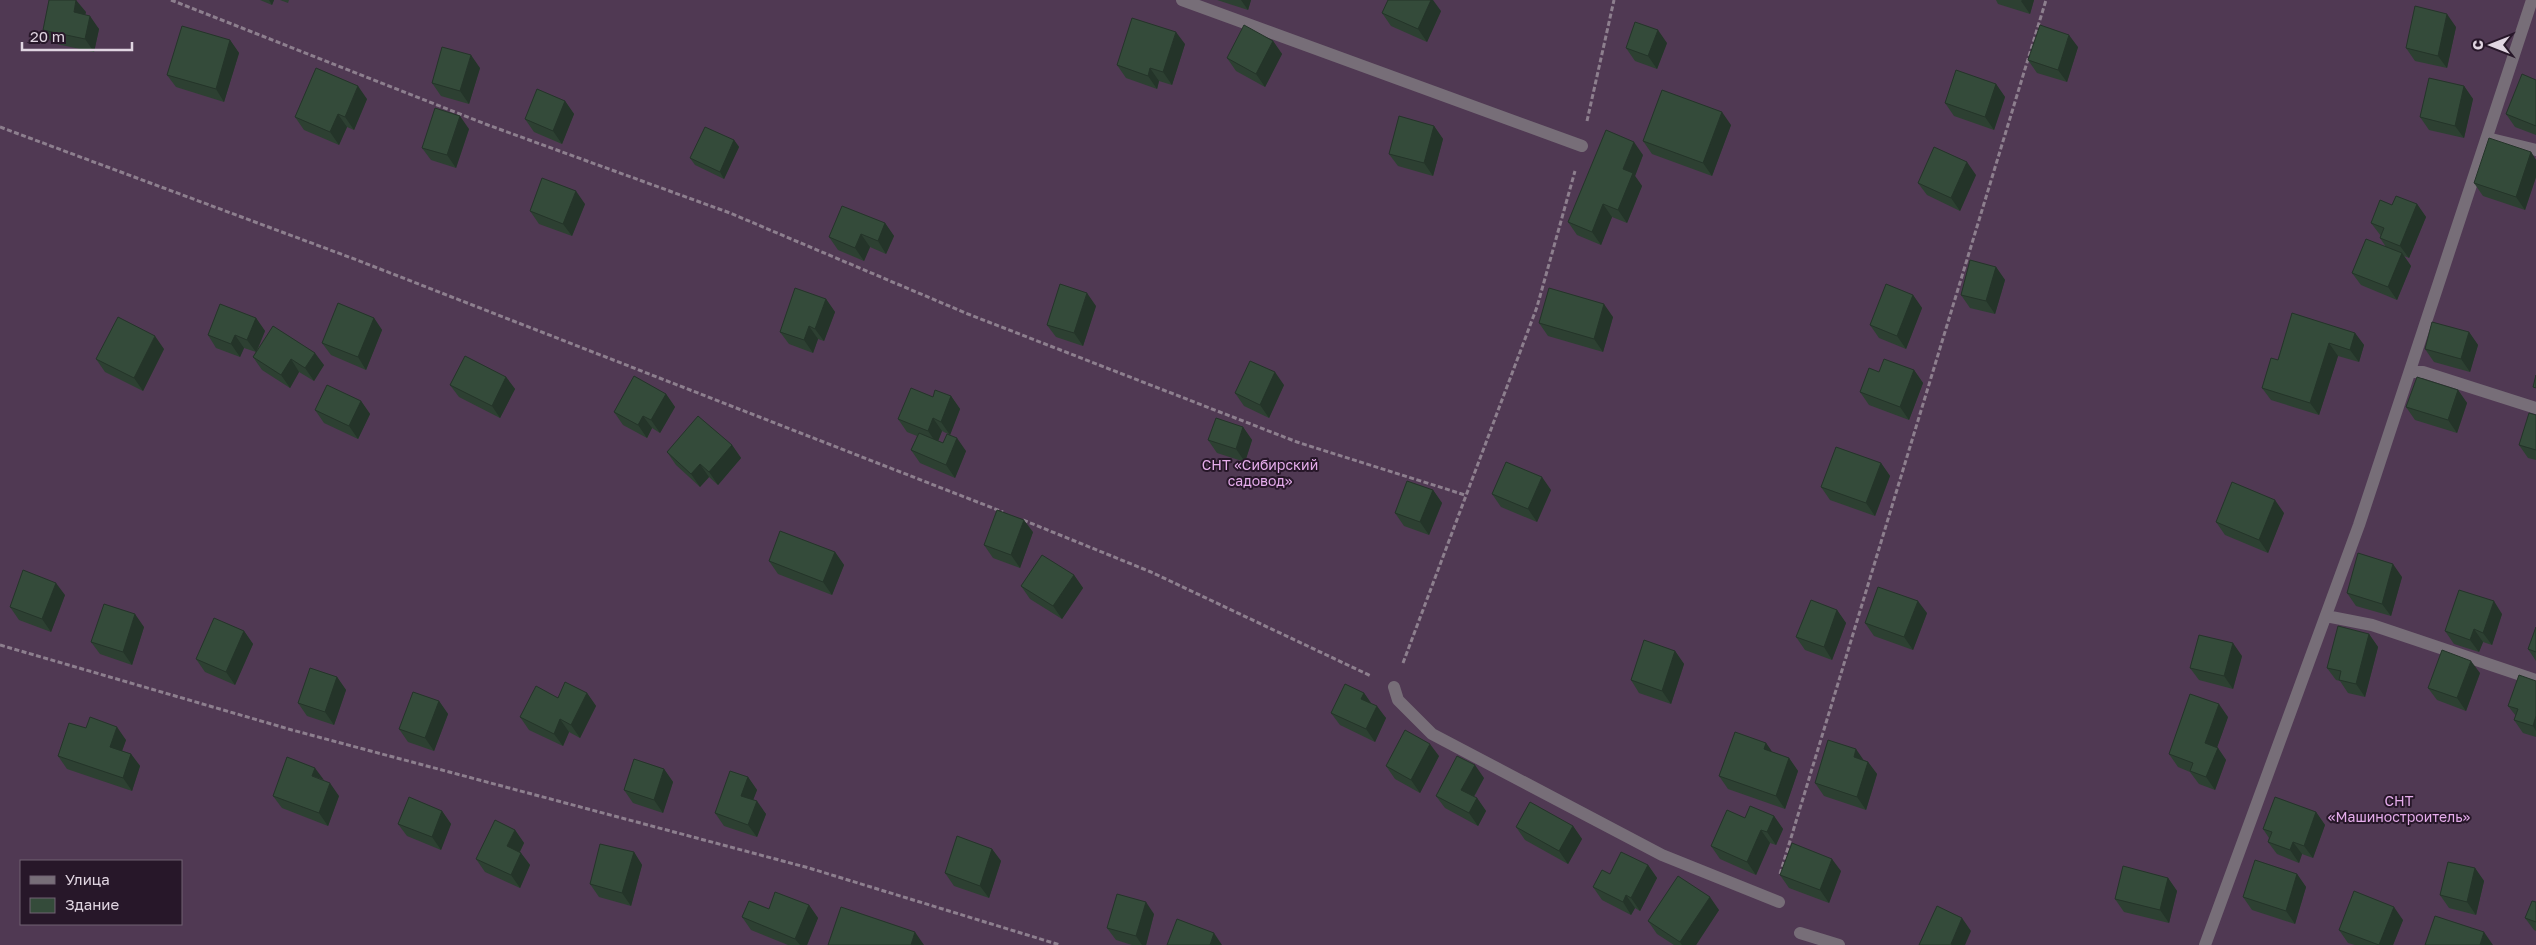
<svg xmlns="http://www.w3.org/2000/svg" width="2536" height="945" viewBox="0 0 2536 945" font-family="'Golos Text',sans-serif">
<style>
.garden{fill:#503953;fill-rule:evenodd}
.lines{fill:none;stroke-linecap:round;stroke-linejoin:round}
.path{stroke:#8d7f8e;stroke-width:3;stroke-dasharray:5 2.5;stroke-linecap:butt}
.minor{stroke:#776e78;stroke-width:12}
.wall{fill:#2d4032}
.shaded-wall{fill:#243429}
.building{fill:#344b3a;stroke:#243429}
.labels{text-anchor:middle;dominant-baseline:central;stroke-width:4;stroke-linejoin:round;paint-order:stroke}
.park-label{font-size:14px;fill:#e5aceb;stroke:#271729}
</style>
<rect width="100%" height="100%" fill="#312033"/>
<path class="garden" d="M0,0h2536v945h-2536zM21,861h160v63h-160z"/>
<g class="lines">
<path class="path" d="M171,0l317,125 242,88 238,101 329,128 168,53
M1587,121l27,-121
M0,127l357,133 646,252
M1023,520l128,52 220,104
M0,645l292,85 517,138 251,77
M1403,663l134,-356 38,-136
M1780,874l266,-874"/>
<path class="minor" d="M1182,0l400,146
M2487,138l49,12
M2410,372h13l113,36
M2326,616l46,9 164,55
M1394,687l4,13 34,34 230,121 117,47
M1800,933l39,12
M2205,945l154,-420 173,-525"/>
</g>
<path class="wall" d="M260,0h14l-2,5z
M280,0h9l-1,3z
M1217,0h34l-3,10z
M1996,0h38l-4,14 -32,-10z
M1441,11l-14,31 -36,-16 -9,-13z
M86,12l-1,3 14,14 -5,23 -42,-9 -9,-13z
M2456,27l-9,41 -32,-7 -9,-13z
M230,40l9,13 -15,49 -48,-15 -9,-12z
M1273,41l9,13 -17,33 -29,-16 -9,-13z
M1667,43l-10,26 -22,-8 -9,-13z
M1185,44l-13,41 -13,-4 -2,8 -31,-11 -9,-13z
M2078,47l-11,35 -30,-9 -9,-13z
M480,68l-11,36 -28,-8 -9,-13z
M2536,80v55l-21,-8 -9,-13z
M1996,84l9,13 -11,33 -40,-14 -9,-13z
M2464,86l9,13 -9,39 -35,-8 -9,-13z
M367,99l-13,31 -7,-3 -8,18 -35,-15 -9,-13z
M565,101l9,13 -12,30 -28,-12 -9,-13z
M1731,125l-19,51 -60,-22 -9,-13z
M1434,126l9,13 -10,37 -35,-10 -9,-12z
M469,129l-13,39 -25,-8 -9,-12z
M734,140l5,7 -15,32 -29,-14 -5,-7z
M2531,152l5,8v17l-11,33 -42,-14 -9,-13z
M1643,155l-8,21 7,10 -15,37 -15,-6 -11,28 -24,-10 -9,-13z
M1976,175l-16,36 -33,-16 -9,-12z
M585,204l-13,32 -33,-12 -9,-13z
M2417,204l9,13 -17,41 -5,-2 7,10 -14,34 -36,-15 -9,-12 34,-26 -6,-9 1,-2 -10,-13 21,-18z
M885,223l9,13 -8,18 -16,-7 -6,14 -26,-11 -9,-13z
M1996,267l9,13 -10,34 -25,-6 -9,-13z
M1913,295l9,13 -16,41 -27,-11 -9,-13z
M826,299l9,13 -11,29 -6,-2 -5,14 -24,-9 -9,-12z
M1096,306l-13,40 -27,-9 -9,-12z
M1613,317l-10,35 -55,-16 -9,-13z
M256,318l9,13 -8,20 67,14 -10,16 -15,-9 -9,16 -28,-18 -9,-13 3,-5 -12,-4 -4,9 -24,-9 -8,-13z
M374,318l8,12 -16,40 -35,-15 -9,-12z
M2469,332l9,13 -8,27 -36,-10 -9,-13z
M2355,333l9,12 -5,17 -21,-6 -19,59 -48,-15 -9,-12 16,-28z
M164,349l-21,42 -38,-19 -9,-13z
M1914,370l9,13 -14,37 -40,-15 -9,-13z
M506,377l9,12 -15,29 -41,-21 -9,-12z
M1284,385l-15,33 -25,-12 -9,-13z
M2458,390l9,13 -10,30 -42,-13 -9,-13z
M666,394l9,13 -15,26 -8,-5 -5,10 -24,-13 -9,-13z
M951,396l9,13 -10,26 -8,-4 -4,10 28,10 -11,27 -35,-15 -9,-13 6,-14 -10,-4 -9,-13 35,-22z
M361,401l9,13 -12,25 -34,-16 -9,-13z
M2536,415v45l-8,-2 -9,-13z
M1243,427l9,13 -7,22 -28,-9 -9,-13z
M732,445l9,13 -23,27 -9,-8 -9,10 -24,-22 -9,-13z
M1881,463l9,13 -15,40 -45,-16 -9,-13z
M1433,490l9,13 -13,32 -25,-9 -9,-13z
M1551,490l-14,32 -36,-15 -9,-13z
M2284,513l-16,40 -43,-18 -9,-13z
M1033,532l-13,36 -27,-10 -9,-13z
M835,552l9,13 -12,30 -54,-21 -9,-13z
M1074,575l9,13 -21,31 -32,-20 -9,-13z
M2402,577l-11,39 -35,-10 -9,-13z
M65,595l-14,37 -32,-12 -9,-13z
M1837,610l9,13 -14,37 -27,-10 -9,-13z
M1927,613l-14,37 -39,-14 -9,-13z
M2502,614l-10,31 -9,-3 -4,10 -25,-8 -9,-13z
M144,627l-12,38 -32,-11 -9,-12z
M2536,627v34l-8,-12z
M244,631l9,13 -18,41 -30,-13 -9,-13z
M2369,634l9,13 -13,50 -17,-4 -8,-12 -4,-1 -9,-12z
M1675,651l9,13 -13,40 -32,-11 -8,-13z
M2242,656l-9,33 -34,-9 -9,-12z
M2480,673l-14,38 -29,-11 -9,-12z
M337,677l9,13 -12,35 -27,-9 -9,-13z
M2536,681v56l-13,-4 -9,-13 2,-4 -8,-10z
M587,693l9,13 -16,32 -11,-6 -6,14 -34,-16 -9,-13 38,-19z
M1364,693l7,10 15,15 -11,24 -35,-17 -9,-12z
M439,701l9,13 -14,37 -26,-9 -9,-13z
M2228,717l-11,30 9,13 -11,30 -16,-6 -9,-12 -12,-5 -9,-13z
M86,728l40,12 -4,11 9,3 9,12 -8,25 -65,-22 -9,-13z
M1766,743l6,9 17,6 9,13 -13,38 -57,-20 -9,-13z
M1439,756l-19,37 -25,-14 -9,-13z
M1864,760l4,2 9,12 -11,36 -42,-14 -9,-13z
M664,769l9,13 -10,31 -30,-10 -9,-13z
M748,777l9,13 -4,10 13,14 -9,23 -33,-11 -9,-13z
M1484,778l-10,19 3,1 9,13 -8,15 -33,-18 -9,-12z
M273,796h66l-11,30 -46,-18z
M442,811l9,13 -10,26 -34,-14 -9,-12z
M2316,812l9,13 -12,33 -11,-4 -3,9 -22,-9 -9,-12 1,-4 -6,-9z
M1774,816l9,13 -7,16 -6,-2 -14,32 -36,-16 -9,-13 34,-28z
M1573,826l9,13 -14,25 -43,-24 -9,-13z
M515,830l9,13 -4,9 10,13 -10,23 -35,-16 -9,-13z
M992,849l9,12 -12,37 -35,-12 -9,-13z
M634,852l8,13 -11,41 -32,-9 -9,-13z
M1648,865l9,13 -17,33 -5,-3 -4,7 -29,-15 -9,-13 17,-13z
M2475,868l9,13 -8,34 -27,-7 -9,-13z
M1841,871l-12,32 -40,-15 -9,-13z
M2297,874l9,13 -11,37 -43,-14 -9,-13z
M2168,878l9,13 -8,32 -45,-11 -9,-13z
M2536,902v29l-2,-1 -9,-12z
M809,905l9,13 -11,27h-19l-37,-15 -9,-13 27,-8z
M1719,910l-23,35h-22l-17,-11 -9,-13z
M1154,914l-8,31h-14l-16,-5 -9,-12z
M2403,920l-10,25h-38l-7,-2 -9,-13z"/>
<path class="shaded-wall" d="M76,0l10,12 -4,13 -8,-13z
M269,0h5l-2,5z
M1241,0h10l-3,10z
M1431,0h2l8,11 -14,31 -9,-13z
M2022,0h12l-4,14 -9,-13z
M2447,14l9,13 -9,41 -9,-12z
M90,16l9,13 -5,23 -9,-13z
M1658,30l9,13 -10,26 -9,-13z
M1176,32l9,12 -13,41 -9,-13z
M2069,35l9,12 -11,35 -9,-12z
M230,40l9,13 -15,49 -8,-13z
M1273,41l9,13 -17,33 -9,-13z
M471,55l9,13 -11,36 -9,-13z
M1150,68l9,13 -2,8 -9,-13z
M1996,84l9,13 -11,33 -9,-13z
M358,86l9,13 -13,31 -9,-13z
M2464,86l9,13 -9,39 -9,-12z
M565,101l9,13 -12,30 -9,-13z
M1722,112l9,13 -19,51 -9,-13z
M338,114l9,13 -8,18 -9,-13z
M460,116l9,13 -13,39 -9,-13z
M1434,126l9,13 -10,37 -9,-13z
M734,140l5,7 -15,32 -4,-7z
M1634,142l9,13 -8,21 7,10 -15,37 -9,-13 5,-41z
M2531,152l5,8v17l-11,33 -9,-13z
M1967,162l9,13 -16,36 -9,-13z
M576,191l9,13 -13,32 -9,-12z
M1603,204l9,13 -11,28 -9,-13z
M2417,204l9,13 -17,41 -9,-12z
M885,223l9,13 -8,18 -8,-13z
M861,234l9,13 -6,14 -9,-13z
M2402,253l9,13 -14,34 -9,-13z
M1996,267l9,13 -10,34 -9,-13z
M1087,293l9,13 -13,40 -9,-13z
M1913,295l9,13 -16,41 -9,-13z
M826,299l9,13 -11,29 -9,-12z
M1604,304l9,13 -10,35 -9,-13z
M256,318l9,13 -9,21 -9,-12z
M374,318l8,12 -16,40 -8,-13z
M809,326l9,13 -5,14 -9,-13z
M2469,332l9,13 -8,27 -9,-13z
M2355,333l9,12 -5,17 -9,-12z
M235,335l9,13 -4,9 -9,-13z
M155,336l9,13 -21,42 -9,-13z
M2329,343l9,13 -19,59 -9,-12z
M315,353l9,12 -10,16 -9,-13z
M291,359l8,13 -9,16 -9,-13z
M1914,370l9,13 -14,37 -9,-13z
M1275,372l9,13 -15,33 -9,-13z
M506,377l9,12 -15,29 -8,-12z
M2458,390l9,13 -10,30 -9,-13z
M666,394l9,13 -15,26 -9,-13z
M951,396l9,13 -10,26 -9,-13z
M361,401l9,13 -12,25 -9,-13z
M643,416l9,12 -5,10 -9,-13z
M933,418l9,13 -5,13 -9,-13z
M1243,427l9,13 -7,22 -9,-13z
M957,438l9,13 -11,27 -9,-13z
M732,445l9,13 -23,27 -9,-13z
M1881,463l9,13 -15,40 -9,-13z
M700,464l9,13 -9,10 -9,-13z
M1542,477l9,13 -14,32 -9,-13z
M1433,490l9,13 -13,32 -9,-13z
M2275,500l9,13 -16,40 -9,-13z
M1024,520l9,12 -13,36 -9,-13z
M835,552l9,13 -12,30 -9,-13z
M2393,564l9,13 -11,39 -9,-12z
M1074,575l9,13 -21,31 -9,-13z
M56,583l9,12 -14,37 -9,-13z
M1918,601l9,12 -14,37 -9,-13z
M2494,601l8,13 -10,31 -9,-12z
M1837,610l9,13 -14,37 -8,-13z
M135,614l9,13 -12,38 -9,-13z
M2474,629l9,13 -4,10 -9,-12z
M244,631l9,13 -18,41 -9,-13z
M2369,634l9,13 -13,50 -9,-13z
M2233,643l9,13 -9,33 -9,-13z
M1675,651l9,13 -13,40 -9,-13z
M2471,661l9,12 -14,38 -9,-13z
M337,677l9,13 -12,35 -9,-13z
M587,693l9,13 -16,32 -9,-13z
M1364,693l9,13 -12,-7z
M439,701l9,13 -14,37 -9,-13z
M2219,704l9,13 -14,39 -9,-13z
M1377,706l9,12 -11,24 -9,-13z
M2536,716v15l-3,-5z
M560,719l9,13 -6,14 -9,-12z
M117,727l9,13 -7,19 -9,-12z
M1766,743l9,13 -11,-7z
M1430,744l9,12 -19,37 -9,-13z
M2218,748l8,12 -11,30 -9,-13z
M1856,749l9,13 -11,-5z
M131,754l9,12 -8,25 -9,-13z
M1789,758l9,13 -13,38 -9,-13z
M1868,762l9,12 -11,36 -9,-13z
M1475,765l9,13 -14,25 -9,-13z
M315,768l9,12 -12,-4z
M664,769l9,13 -10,31 -9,-13z
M748,777l9,13 -7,18 -9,-12z
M330,783l9,13 -11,30 -9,-13z
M1477,798l9,13 -8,15 -9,-13z
M757,801l9,13 -9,23 -9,-12z
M442,811l9,13 -10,26 -9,-13z
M2316,812l9,13 -12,33 -9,-12z
M1774,816l9,13 -7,16 -9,-13z
M1573,826l9,13 -14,25 -9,-13z
M515,830l9,13 -8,16 -9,-13z
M1761,830l9,13 -14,32 -9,-13z
M2293,842l9,12 -3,9 -9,-13z
M992,849l9,12 -12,37 -9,-12z
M634,852l8,13 -11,41 -9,-13z
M521,853l9,12 -10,23 -9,-13z
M1832,859l9,12 -12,32 -9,-13z
M1648,865l9,13 -17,33 -9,-13z
M2475,868l9,13 -8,34 -9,-13z
M2297,874l9,13 -11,37 -9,-13z
M2168,878l9,13 -8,32 -9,-13z
M1626,895l9,13 -4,7 -8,-13z
M1710,897l9,13 -23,35h-14l-2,-3z
M1146,902l8,12 -8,31h-4l-6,-9z
M809,905l9,13 -11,27h-7l-5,-6z
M2394,907l9,13 -10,25h-14z
M1962,918l9,13 -6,14h-13l-1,-1z
M915,932l9,13h-13z
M2484,932l9,13h-13z
M1214,933l8,12h-12z"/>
<path class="building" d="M49,0h27l-2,12 16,4 -5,23 -42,-9z
M1388,0h43l-13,29 -36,-16z
M2415,6l32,8 -9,42 -32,-8z
M1132,18l44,14 -13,40 -13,-4 -2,8 -31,-11z
M1635,22l23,8 -10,26 -22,-8z
M1244,25l29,16 -17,33 -29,-16z
M2040,25l29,10 -11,35 -30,-10z
M182,26l48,14 -14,49 -49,-14z
M442,47l29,8 -11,36 -28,-8z
M316,68l42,18 -13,31 -7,-3 -8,18 -35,-15z
M1956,70l40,14 -11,33 -40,-14z
M2522,74l14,6v46l-30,-12z
M2429,78l35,8 -9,40 -35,-9z
M537,89l28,12 -12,30 -28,-12z
M1662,90l60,22 -19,51 -60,-22z
M435,108l25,8 -13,39 -25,-7z
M1399,116l35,10 -10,37 -35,-9z
M705,127l29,13 -14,32 -30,-14z
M1606,130l28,12 -11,27 10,4 -15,37 -15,-6 -11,28 -24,-10z
M2489,138l42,14 -15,45 -42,-14z
M1934,147l33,15 -16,36 -33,-15z
M542,178l34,13 -13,33 -33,-13z
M2396,196l21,8 -17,42 -20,-8 4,-10 -13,-5 9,-23 12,5z
M842,206l43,17 -7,18 -17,-7 -6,14 -26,-11z
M2366,239l36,14 -14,34 -36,-14z
M1970,260l26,7 -10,34 -25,-6z
M1060,284l27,9 -13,40 -27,-8z
M1886,284l27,11 -16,41 -27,-11z
M795,288l31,11 -11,30 -6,-3 -5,14 -24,-8z
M1549,288l55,16 -10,35 -55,-16z
M338,303l36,15 -16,39 -36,-14z
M220,304l36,14 -9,22 -12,-5 -4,9 -23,-9z
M2292,313l63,20 -5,17 -21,-7 -19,60 -48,-15 9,-30 7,2z
M118,317l37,19 -21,42 -38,-19z
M2432,322l37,10 -8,27 -36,-10z
M273,326l42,27 -10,15 -14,-9 -10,16 -28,-18z
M465,356l41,21 -14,29 -42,-21z
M1884,359l30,11 -14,37 -40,-15 9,-24 10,4z
M1250,361l25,11 -15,33 -25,-12z
M2536,375v13l-3,-1z
M634,376l32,18 -15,26 -8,-4 -5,9 -24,-13z
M2417,377l41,13 -10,30 -42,-13z
M327,385l34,16 -12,25 -34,-16z
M911,388l22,9 2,-7 16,6 -10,26 -8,-4 -5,13 -30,-12z
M2529,413l7,2v35l-17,-5z
M698,416l34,29 -23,27 -9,-8 -9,10 -24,-22z
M1216,418l27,9 -7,22 -28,-9z
M919,433l24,10 4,-9 10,4 -11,27 -35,-15z
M1836,447l45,16 -15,40 -45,-16z
M1506,462l36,15 -14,32 -36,-15z
M1407,481l26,9 -13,32 -25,-9z
M2232,482l43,18 -16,40 -43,-18z
M997,510l27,10 -13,35 -27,-10z
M780,531l55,21 -12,30 -54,-21z
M2358,553l35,11 -11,40 -35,-11z
M1042,555l32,20 -21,31 -32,-20z
M23,570l33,13 -14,36 -32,-12z
M1878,587l40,14 -14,36 -39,-14z
M2459,590l35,11 -11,32 -9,-4 -4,11 -25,-9z
M1811,600l26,10 -13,37 -28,-10z
M104,604l31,10 -12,38 -32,-10z
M214,618l30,13 -18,41 -30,-13z
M2338,626l31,8 -13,50 -17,-4 2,-9 -14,-3z
M2536,627v25l-8,-3z
M2199,635l34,8 -9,33 -34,-8z
M1644,640l31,11 -13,40 -31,-11z
M2442,650l29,11 -14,37 -29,-10z
M310,668l27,9 -12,35 -27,-9z
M2519,675l17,6v35l-3,10 -19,-6 4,-11 -10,-3z
M565,682l22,11 -16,32 -11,-6 -6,15 -34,-17 16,-31 22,12z
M1345,684l19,9 -3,6 16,7 -11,23 -35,-16z
M413,692l26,9 -14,37 -26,-9z
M2190,694l29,10 -14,39 13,5 -12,29 -16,-6 3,-8 -24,-9z
M90,717l27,10 -7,20 21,7 -8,24 -65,-22 11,-33 17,5z
M1405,730l25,14 -19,36 -25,-14z
M1735,732l31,11 -2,6 25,9 -13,38 -57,-20z
M1828,740l28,9 -2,8 14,5 -11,35 -42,-14z
M1457,756l18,9 -14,25 16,8 -8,15 -33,-17z
M287,757l28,11 -3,8 18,7 -11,30 -46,-17z
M634,759l30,10 -10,31 -30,-10z
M730,771l18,6 -7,19 16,5 -9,24 -33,-12z
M409,797l33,14 -10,26 -34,-13z
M2275,797l41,15 -12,34 -11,-4 -3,8 -22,-8 4,-10 -9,-3z
M1530,802l43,24 -14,25 -43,-24z
M1750,806l24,10 -7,16 -6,-2 -14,32 -36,-16 16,-36 18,8z
M495,820l20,10 -8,16 14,7 -10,22 -35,-16z
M957,836l35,13 -12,37 -35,-13z
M1792,843l40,16 -12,31 -40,-15z
M600,844l34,8 -12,41 -32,-9z
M1621,852l27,13 -17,33 -5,-3 -3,7 -30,-15 9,-17 8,4z
M2255,860l42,14 -11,37 -43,-14z
M2448,862l27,6 -8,34 -27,-7z
M2123,866l45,12 -8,32 -45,-11z
M1678,876l32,21 -30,45 -32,-21z
M2354,891l40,16 -15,38 -40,-15z
M775,892l34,13 -14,34 -53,-22 7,-16 20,8z
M1117,894l29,8 -10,34 -29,-8z
M2532,901l4,1v20l-11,-4z
M1937,906l25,12 -11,26 3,1h-35z
M841,907l74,25 -4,13h-83z
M2435,916l49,16 -4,13h-55z
M1177,919l37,14 -4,12h-43z"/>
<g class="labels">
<g class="park-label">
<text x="1260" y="464">СНТ «Сибирский<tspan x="1260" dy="16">садовод»</tspan></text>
<text x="2399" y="800">СНТ<tspan x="2399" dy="16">«Машиностроитель»</tspan></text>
</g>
</g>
<rect x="20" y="860" width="162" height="65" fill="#271729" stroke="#716373"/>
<rect x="30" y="876" width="25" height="8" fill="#776e78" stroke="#716373"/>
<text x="65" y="885" font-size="15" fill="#e0d5e1">Улица</text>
<rect x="30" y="898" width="25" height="15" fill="#344b3a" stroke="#716373"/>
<text x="65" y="910" font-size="15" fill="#e0d5e1">Здание</text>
<g transform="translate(2491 45) rotate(270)" stroke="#271729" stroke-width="4" paint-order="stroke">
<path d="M0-4L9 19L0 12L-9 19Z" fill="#e0d5e1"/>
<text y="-8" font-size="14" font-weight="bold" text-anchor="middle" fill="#e0d5e1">С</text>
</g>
<path d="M22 42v8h110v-8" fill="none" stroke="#e0d5e1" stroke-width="2.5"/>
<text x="30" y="42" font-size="15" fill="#e0d5e1" stroke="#271729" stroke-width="4" paint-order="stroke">20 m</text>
</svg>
